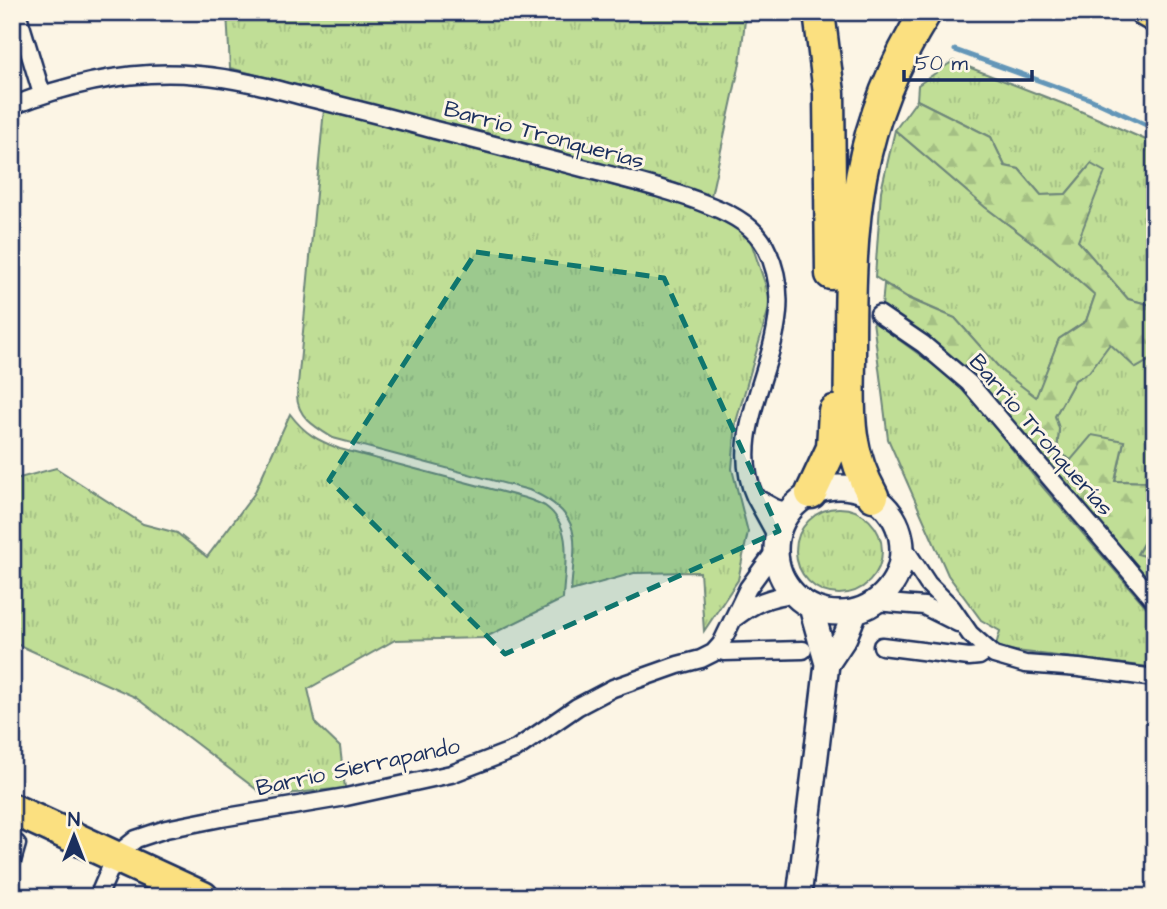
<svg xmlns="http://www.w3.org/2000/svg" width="1167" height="909" viewBox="0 0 1167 909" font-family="'Architects Daughter',sans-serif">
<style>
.grass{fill:url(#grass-tufts);stroke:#6e867a;stroke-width:2}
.forest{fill:url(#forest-firs);stroke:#6e867a;stroke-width:2}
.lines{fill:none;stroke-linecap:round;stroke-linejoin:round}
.stream{stroke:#6396b8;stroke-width:5}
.street-casing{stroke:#1b2f5e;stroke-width:21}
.secondary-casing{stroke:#1b2f5e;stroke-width:28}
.highway-casing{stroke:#1b2f5e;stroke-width:35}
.street{stroke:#fcf5e5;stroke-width:16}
.secondary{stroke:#fcf5e5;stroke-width:23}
.highway{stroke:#fbe080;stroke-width:30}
.marked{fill:#0f766e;fill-opacity:0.2;stroke:#0f766e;stroke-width:5;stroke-dasharray:14 9;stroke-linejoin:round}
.labels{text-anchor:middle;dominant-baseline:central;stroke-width:6;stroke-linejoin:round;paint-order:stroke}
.street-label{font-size:23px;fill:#1b2f5e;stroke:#fcf5e5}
</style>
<defs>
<pattern id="grass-tufts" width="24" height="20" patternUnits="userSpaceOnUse" patternTransform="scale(1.75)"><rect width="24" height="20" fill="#c0de96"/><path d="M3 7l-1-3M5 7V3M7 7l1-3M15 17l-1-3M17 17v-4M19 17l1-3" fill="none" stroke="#a4bf84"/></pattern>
<pattern id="forest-firs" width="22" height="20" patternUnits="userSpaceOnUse" patternTransform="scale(1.75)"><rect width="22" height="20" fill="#c0de96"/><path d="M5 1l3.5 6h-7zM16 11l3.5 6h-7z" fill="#a4bf84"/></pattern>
</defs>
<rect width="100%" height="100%" fill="#fcf5e5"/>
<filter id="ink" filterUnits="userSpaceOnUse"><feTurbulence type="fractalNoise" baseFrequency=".0143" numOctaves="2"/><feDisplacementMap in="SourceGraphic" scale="14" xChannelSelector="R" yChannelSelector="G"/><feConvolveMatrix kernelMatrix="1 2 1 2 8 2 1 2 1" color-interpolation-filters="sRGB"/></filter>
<g filter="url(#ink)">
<path class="grass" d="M227,12h519l-6,51 -29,133 -223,-61 -258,-67z
M953,61l116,45 86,38v162l-27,-7 -50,-58 13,-77 -25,30 -25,1 -22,-26 -14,-3 -14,-29 -74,-37 1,-15z
M324,109l378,100 46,24 23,68 -35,121 -4,47 16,63 -10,48 -34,51 -4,-59 -66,1 -63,18c4,-52 14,-77 -42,-101l-196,-52c-18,-11 -36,-21 -36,-43z
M895,130l90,77 68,51 42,37 -9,26 -27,18 -23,59 -33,-26 -48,-54 -48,-21 -32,-20 6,-86z
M873,321l87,63 81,101 114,132v19l-6,31 -142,-17 -11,-5 4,-14 -19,-11 -33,-45 -60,-136z
M1110,343l26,25 19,-11v125l-40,-1 9,-39 -53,18 -14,-9 2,-22 -4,-13 20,-36 14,-8z
M290,414c15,20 27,26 50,35l185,49c6,2 14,5 20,8 30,21 19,62 18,93l-79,39 -89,2 -87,49 8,35 24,23 5,41 -80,8 -130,-99 -123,-55v-162l44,-12 87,56 34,9 30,24 47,-63z
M796 551a43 43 0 1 1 86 0a43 43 0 1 1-86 0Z
M1155,522v37l-18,-4z"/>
<path class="forest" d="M917,100l74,37 14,29 14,3 22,26 25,-1 25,-30 14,8 -27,69 50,58 27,7v51l-19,11 -26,-24 -21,28 -14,8 -20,36 4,13 -2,22 14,9 21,-25 32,6 -9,40 40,1v40l-18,32 18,5v31l-217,-242 -56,-41 2,-23 23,14 48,20 48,54 33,25 23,-58 27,-18 9,-26 -42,-37 -68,-51 -90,-77z"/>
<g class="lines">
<path class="stream" d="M955,50l135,49 65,30"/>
<g class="street-casing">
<path id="street" d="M17,12l25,82
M12,106c59,-23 123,-37 186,-31 36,3 70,12 104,21 45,11 89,22 133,34 53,13 106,27 159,41 39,10 80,20 117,35 21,8 43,20 54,40 47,88 -47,170 -10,251
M879,314l44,30 46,39 186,218
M777,537l-22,-40 20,11 13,4
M903,546l25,38 24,24 18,26 24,21 31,9 54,4 76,10
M875,602l49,4 34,17
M735,618c19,-15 34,-21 58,-24
M882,646l87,11 10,-1 9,-6
M716,650l8,2 79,-2
M12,861l5,-17
M12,889l2,8
M98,897l18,-42 20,-16 30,-10 55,-11 125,-21 105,-23 65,-25 61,-42 36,-19 65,-23 23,-6 12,-6 8,-9 27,-56 27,-37"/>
</g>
<g class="secondary-casing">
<path id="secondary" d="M776 550a63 63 0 1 1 126 0a63 63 0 1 1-126 0Z
M827,664l18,-27 10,-25
M799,897l28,-233 -16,-57"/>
</g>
<g class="highway-casing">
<path id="highway" d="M819,12l10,81 2,181
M1146,12l9,5
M811,493l21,-45 2,-37
M873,496c-29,-52 -23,-88 -23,-145 0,-130 5,-226 76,-339
M12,809l191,88"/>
</g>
<use href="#street" class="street"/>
<use href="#secondary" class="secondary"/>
<use href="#highway" class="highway"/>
</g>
</g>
<path class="marked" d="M476,252l188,26 115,253 -274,123 -176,-174z"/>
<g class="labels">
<g class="street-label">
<text transform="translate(544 135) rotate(15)">Barrio Tronquerías</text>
<text transform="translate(1041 435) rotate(49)">Barrio Tronquerías</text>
<text transform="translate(358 767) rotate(-12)">Barrio Sierrapando</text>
</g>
</g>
<rect width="1167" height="909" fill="none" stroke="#fcf5e5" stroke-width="42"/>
<rect x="21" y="21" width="1125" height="867" fill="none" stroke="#1b2f5e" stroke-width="2.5" filter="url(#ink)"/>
<g transform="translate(74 836)" stroke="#fcf5e5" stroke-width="5" paint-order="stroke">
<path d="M0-5L12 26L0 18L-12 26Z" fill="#1b2f5e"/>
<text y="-10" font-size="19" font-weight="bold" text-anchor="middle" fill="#1b2f5e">N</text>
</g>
<path d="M904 70v10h128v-10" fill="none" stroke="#1b2f5e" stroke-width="3.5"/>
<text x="915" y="70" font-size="21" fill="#1b2f5e" stroke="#fcf5e5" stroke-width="5" paint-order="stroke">50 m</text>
</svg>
